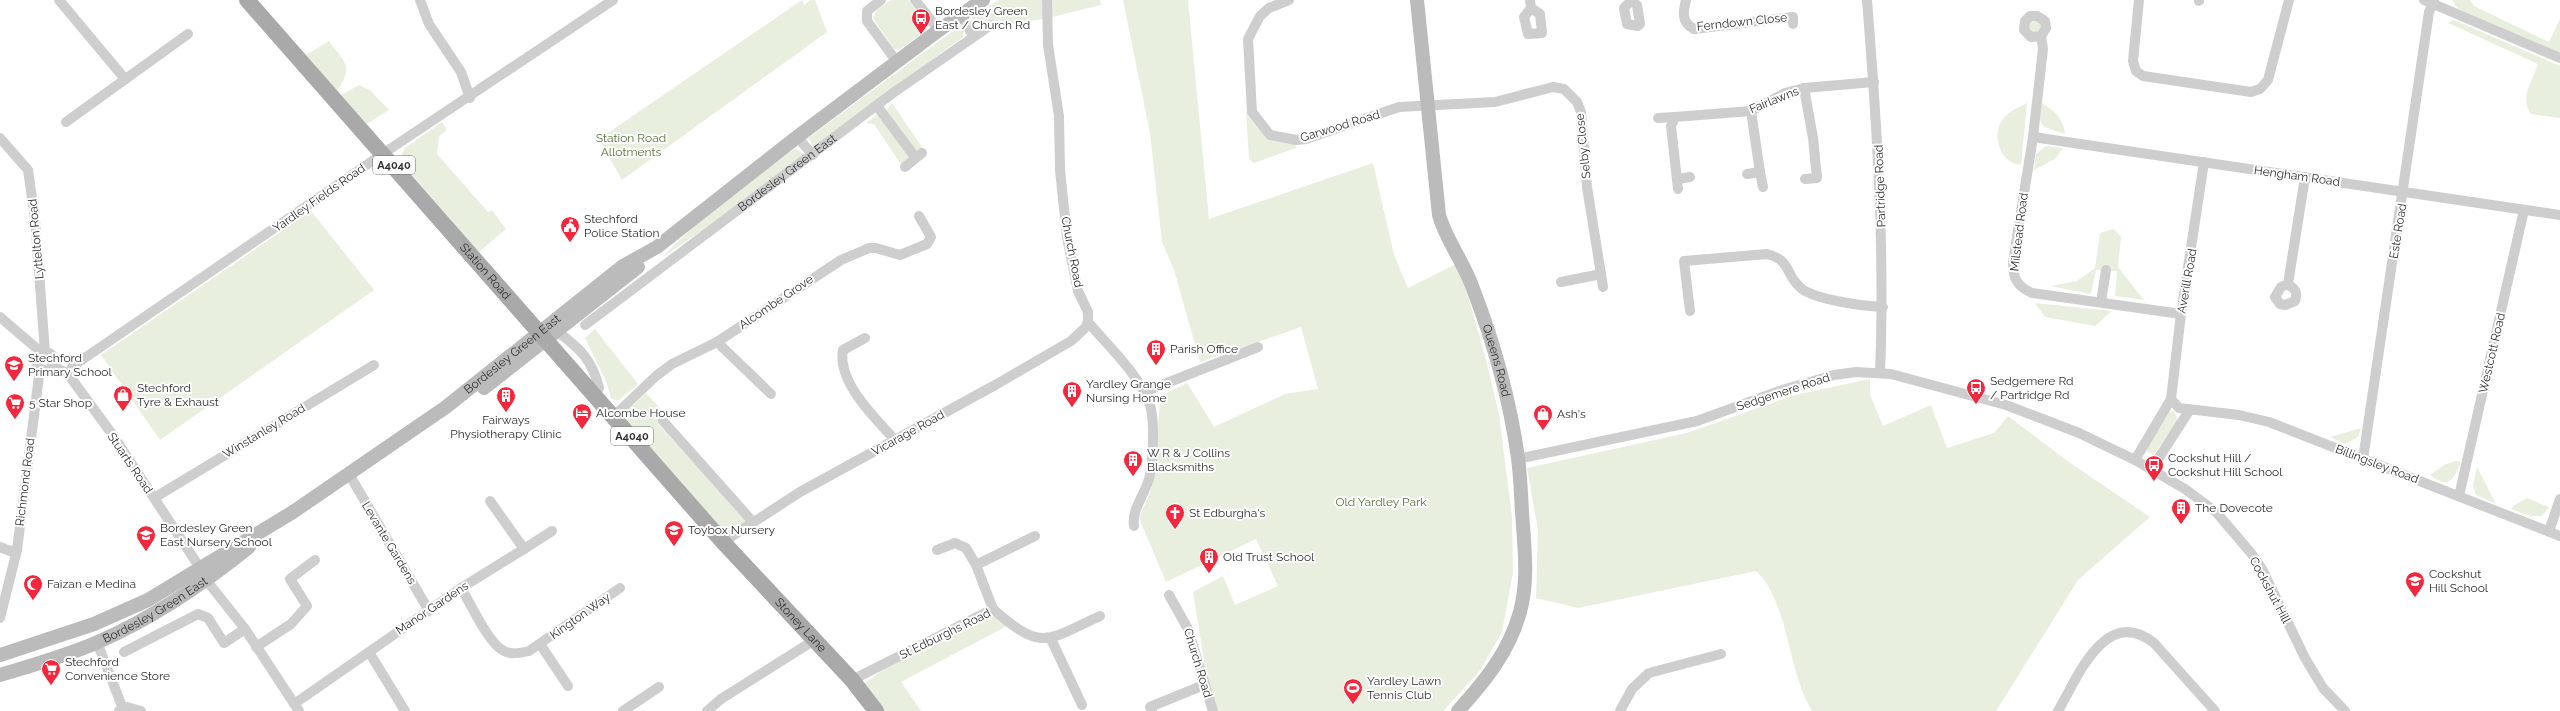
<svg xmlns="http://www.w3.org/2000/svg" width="2560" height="711" viewBox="0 0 2560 711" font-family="Raleway,sans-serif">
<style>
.green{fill:#e8efdf}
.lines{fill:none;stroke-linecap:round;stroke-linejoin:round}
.street{stroke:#cecece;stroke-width:10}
.secondary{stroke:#bbb;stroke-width:14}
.primary{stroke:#a9a9a9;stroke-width:16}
.labels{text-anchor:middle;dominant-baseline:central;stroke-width:4;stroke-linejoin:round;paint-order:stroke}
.shield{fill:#fff;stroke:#6f6f6f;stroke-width:1}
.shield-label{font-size:11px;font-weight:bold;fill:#313131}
.poi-label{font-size:12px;fill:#313131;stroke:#fff;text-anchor:start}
.street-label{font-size:12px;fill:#313131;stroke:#fff}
.park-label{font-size:12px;fill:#56723a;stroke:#fff}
</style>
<rect width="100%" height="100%" fill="#fff"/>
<path class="green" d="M802,0l2,5 7,-5h4l12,32 -205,148 -23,-41z
M891,0h17l21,26 -4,5 -26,19 -5,-1 -21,-31 4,-8z
M999,0h43l1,19 -50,8 -4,-7 -10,5 -8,-7z
M1052,0h48l1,5 -49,12z
M1123,0h65l21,219 164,-56 21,92 14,33 50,-25 25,85 16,66 13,103 1,56 -11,59 -23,40 -36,39h-225l-11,-31 -14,-88 30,-16 12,29 43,-19 -22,-47 -90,43 -27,-64c4,-10 10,-21 13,-32 7,-29 4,-60 9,-90l26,-13 27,44 71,-33 33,-5 -17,-62 -101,35 -26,-92 -12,-28 -12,-109z
M2452,0h19l3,6 75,36 11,-23v36l-102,-46z
M2039,19l4,9 -9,5 -5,-5v-5z
M2454,20l106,46v52l-29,-4c-12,-17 1,-31 7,-50l-90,-41z
M961,25l3,6 -1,6 -149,110 -6,-9z
M329,41c16,22 25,25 8,50l-31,-36z
M359,85l11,5 19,20 -22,14 -26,-29z
M892,103l32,47 -8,3 -30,-42z
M2027,103l-6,62c-19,-1 -28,-25 -21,-41 5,-11 17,-16 27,-21z
M2042,103c13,8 21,15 23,31l-21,-7 -4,-7z
M1246,112l14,18 35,13 1,5 -42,15 -5,-4z
M877,115l4,1 30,40 -9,10 -28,-42 -8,-1z
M442,122l5,7 -8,8 -2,17 51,58 4,-2 14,19 -27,23 -80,-92 6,-12z
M2046,146l17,2 -8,11 -21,11 2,-16z
M794,149l5,1 3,5 -4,6 -83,61 -54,36 48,-46z
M311,211l63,79 -214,150 -59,-85z
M2114,229l7,8 -3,30 26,33 -29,-4 2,-25 -21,-1 -5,24 -41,-8 27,-5 18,-13 5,-35z
M2035,303l77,8 -17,15 -50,-9z
M595,329l43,55 -20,17 -7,-3 -5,-17 -21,-43z
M1870,379v16l13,31 48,-21 16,43 47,-15 14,-17 58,44 84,57 -72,63 -82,131h-184c-25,-40 -23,-110 -56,-140l-178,37 -42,-10 2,-68 -11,-62 160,-35 108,-38z
M646,393l20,22 -8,9 90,97 -21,14 -100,-113 1,-12z
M2174,411l4,10 -25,34 -7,-4 23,-39z
M2361,428l-3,9 -13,7 -15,-7z
M2456,461l5,1c-8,19 -12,27 -31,13l16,-11z
M2477,467l19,37 -20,-9 -3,-9z
M2527,498l22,9 -7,9h-11l-20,-7 5,-5z
M993,613l14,13 -106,56 20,29h-38l-19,-27 16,-12z"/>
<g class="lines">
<g class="street">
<path d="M59,0l66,79"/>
<path d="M420,0l9,24 32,48 9,26"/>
<path d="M881,0l-14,11v10l30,41"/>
<path d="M915,0l24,30"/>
<path d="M1289,0l-20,8 -9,8 -12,23 4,73 18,23 26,5 10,-1 93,-32 96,-5 58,-15 11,2 13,13 4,10 6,75 14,87 -40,8"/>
<path d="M1530,0l1,8 -7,9 4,17 14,-1 -2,-19 -9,-6"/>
<path d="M1631,0l6,5 3,19 -2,2 -11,-2 -3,-16 8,-8"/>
<path d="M1686,0c-3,12 -5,22 8,29l99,-12v7"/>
<path d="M1867,0c10,125 18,248 13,373"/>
<path d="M2139,0l-6,61 3,10 7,5 108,16 9,-3 8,-9 21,-80"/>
<path d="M2424,0l136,58"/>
<path d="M2199,1v-1"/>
<path d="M961,14l12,22"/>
<path d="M2041,36l5,-8 -1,-7 -8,-5h-7l-5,5 -1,9 7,7 10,-1 2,13 -10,88 -20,125c0,17 4,24 19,31l149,21"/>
<path d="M1804,88l9,50 4,40 -12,1"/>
<path d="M877,106l38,51"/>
<path d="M1658,118l17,-1"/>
<path d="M66,122l122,-88"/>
<path d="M797,137l16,18"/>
<path d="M2033,137l527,78"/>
<path d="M0,138l28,32 7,49 10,133"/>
<path d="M2204,162l-23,152 -10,85 8,9 60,7 30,7 291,114"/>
<path d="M905,167l17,-14"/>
<path d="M1760,172l3,15"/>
<path d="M1747,174l13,-2 -9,-61"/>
<path d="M1678,179l12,-2"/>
<path d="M1678,189l-7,-63 4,-9 76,-6 34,-18 19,-5 70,-6"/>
<path d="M1601,274l2,13"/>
<path d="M2288,284c7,5 10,8 7,17l-10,4 -5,-1 -5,-7 6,-10 7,-3 17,-107"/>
<path d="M2101,302l5,-32"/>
<path d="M1690,311l-6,-50 83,-7c26,7 17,21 35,35 15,11 62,17 81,18"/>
<path d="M0,317l42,36"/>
<path d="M1088,322c21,25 50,51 62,83 5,16 3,53 0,70 -3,17 -19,34 -16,51"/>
<path id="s1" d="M585,325l308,-232 98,-68"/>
<path d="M557,331c23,18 35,28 42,57l-4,7"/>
<path d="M865,338l-22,12c-6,32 32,68 52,90"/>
<path d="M717,342l54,52"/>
<circle cx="45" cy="361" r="9"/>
<path d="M52,365l16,9 44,60 88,134"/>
<path d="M68,374l5,-8 305,-209 235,-157"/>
<path d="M1144,392l114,-45"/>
<path d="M614,416l42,-40 16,-12 45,-22 124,-82 28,-12h7l24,7 27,-11 4,-7 -12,-21"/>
<path d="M663,421l90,101"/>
<path d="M1518,459l179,-38 85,-31 52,-15 22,-3 35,2 115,31 73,28 56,27 50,29 31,23 35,41 11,16 43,89 18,30 22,23"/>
<path d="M2363,459l66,-447 5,-12"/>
<path d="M2135,460l36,-61"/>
<path d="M2151,470l38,-59"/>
<path d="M349,474l80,137"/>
<path d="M2459,496l65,-286"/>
<path d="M154,498l220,-133"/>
<path d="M2549,531l11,-32"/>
<path d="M723,542l77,-50 197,-108 74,-43 14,-13 3,-6v-10l-10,-21 -11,-54 -7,-67 -1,-54 -11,-71 -1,-45"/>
<path d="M0,547l10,4 7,-1"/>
<path d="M524,549l28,-18"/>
<path d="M937,550l18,-7 11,5 10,17"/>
<path d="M207,581l38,48 54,82"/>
<path d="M461,588c10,16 27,55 43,63 7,4 17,2 25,0l91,-63"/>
<path d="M1169,595l19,34 25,82"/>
<path d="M993,609l-17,-44 59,-29"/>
<path d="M0,618l17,-68 23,-182"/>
<path d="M1051,639l31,66"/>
<path d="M97,642l26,67"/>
<path d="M540,644l28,42"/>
<path d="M256,647l35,-23 16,-18 -17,-27 25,-19"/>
<path d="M124,652l74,-38 10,4 16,25 21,-14"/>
<path d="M369,652l36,59"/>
<path d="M852,680l141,-71c49,43 53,32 107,7"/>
<path d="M294,704l167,-116 63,-39 -34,-48"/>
<path d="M119,711l8,-4 14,4"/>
<path d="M623,711l36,-24"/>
<path d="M707,711l14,-12 95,-60"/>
<path d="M1152,711l-2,-4 54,-22"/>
<path d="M1620,711l12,-22 17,-16 72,-19"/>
<path d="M2058,711c20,-34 47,-106 96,-68l61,68"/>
</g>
<g class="secondary">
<path id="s2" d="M1417,0l22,215c7,25 24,46 33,71 21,54 38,114 46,172 3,22 3,45 5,67 2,30 5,57 -3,87 -11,40 -35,69 -62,99"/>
<path d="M484,388l154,-121"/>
<path id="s3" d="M0,655l94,-31 54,-24 145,-88 153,-105 177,-141 34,-19 140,-110 142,-107 44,-30"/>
<path id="s4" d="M0,675c33,-10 66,-19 98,-33 55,-24 104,-57 151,-95"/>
</g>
<path class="primary" id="s5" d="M247,0l476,542 129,138 24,31"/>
</g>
<defs>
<g id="bus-pin" transform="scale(1)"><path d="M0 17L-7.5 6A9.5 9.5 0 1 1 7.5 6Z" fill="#f5273d" stroke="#fff"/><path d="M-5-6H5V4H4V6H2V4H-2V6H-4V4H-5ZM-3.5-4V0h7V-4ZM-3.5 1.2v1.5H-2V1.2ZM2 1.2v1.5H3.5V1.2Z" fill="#fff"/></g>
<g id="civic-pin" transform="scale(1)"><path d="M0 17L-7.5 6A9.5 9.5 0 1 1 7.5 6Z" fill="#f5273d" stroke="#fff"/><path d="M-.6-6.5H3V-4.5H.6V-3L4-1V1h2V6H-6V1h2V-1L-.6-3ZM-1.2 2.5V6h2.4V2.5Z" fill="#fff"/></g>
<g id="building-pin" transform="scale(1)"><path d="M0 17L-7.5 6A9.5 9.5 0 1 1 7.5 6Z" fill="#f5273d" stroke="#fff"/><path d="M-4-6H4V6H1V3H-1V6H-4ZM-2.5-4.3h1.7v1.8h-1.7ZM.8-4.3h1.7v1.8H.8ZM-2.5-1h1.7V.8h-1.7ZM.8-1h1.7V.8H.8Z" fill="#fff"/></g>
<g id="school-pin" transform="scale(1)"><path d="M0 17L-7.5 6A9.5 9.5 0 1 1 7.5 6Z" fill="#f5273d" stroke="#fff"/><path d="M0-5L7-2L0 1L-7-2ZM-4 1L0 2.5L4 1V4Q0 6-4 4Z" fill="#fff"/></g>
<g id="shop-pin" transform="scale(1)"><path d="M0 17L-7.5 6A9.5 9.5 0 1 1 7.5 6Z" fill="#f5273d" stroke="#fff"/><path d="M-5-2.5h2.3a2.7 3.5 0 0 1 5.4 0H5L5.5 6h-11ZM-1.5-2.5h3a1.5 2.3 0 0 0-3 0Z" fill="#fff"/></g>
<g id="supermarket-pin" transform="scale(1)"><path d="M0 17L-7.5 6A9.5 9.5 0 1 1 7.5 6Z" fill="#f5273d" stroke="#fff"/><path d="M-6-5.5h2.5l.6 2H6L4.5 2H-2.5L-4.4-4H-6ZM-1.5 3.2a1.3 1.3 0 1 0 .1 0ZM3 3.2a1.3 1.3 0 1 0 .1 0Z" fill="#fff"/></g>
<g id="hotel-pin" transform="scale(1)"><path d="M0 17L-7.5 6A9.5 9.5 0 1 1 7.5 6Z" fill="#f5273d" stroke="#fff"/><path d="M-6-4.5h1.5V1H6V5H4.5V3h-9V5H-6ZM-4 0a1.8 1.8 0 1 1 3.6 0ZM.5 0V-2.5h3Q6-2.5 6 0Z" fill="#fff"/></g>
<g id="church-pin" transform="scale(1)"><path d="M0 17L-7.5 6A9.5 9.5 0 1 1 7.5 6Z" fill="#f5273d" stroke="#fff"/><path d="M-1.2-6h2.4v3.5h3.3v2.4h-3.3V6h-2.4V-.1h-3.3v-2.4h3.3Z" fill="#fff"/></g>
<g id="mosque-pin" transform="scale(1)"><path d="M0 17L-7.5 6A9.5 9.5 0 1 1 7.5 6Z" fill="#f5273d" stroke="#fff"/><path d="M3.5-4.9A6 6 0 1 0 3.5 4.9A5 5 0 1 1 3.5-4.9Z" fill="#fff"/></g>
<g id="stadium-pin" transform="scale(1)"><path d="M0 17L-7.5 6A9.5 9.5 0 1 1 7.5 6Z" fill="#f5273d" stroke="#fff"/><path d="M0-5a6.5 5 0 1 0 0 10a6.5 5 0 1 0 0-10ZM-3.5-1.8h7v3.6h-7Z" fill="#fff"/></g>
</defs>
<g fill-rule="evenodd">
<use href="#bus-pin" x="921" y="18"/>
<use href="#civic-pin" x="570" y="226"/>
<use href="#building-pin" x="1156" y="349"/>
<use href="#school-pin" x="14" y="365"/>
<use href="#bus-pin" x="1976" y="388"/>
<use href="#building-pin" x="1072" y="391"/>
<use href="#shop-pin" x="123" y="395"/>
<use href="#building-pin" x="506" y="396"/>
<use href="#supermarket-pin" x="15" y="403"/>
<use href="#hotel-pin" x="582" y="413"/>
<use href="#shop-pin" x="1543" y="414"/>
<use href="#building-pin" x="1133" y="460"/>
<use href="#bus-pin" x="2154" y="465"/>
<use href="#building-pin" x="2181" y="508"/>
<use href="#church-pin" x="1175" y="513"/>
<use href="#school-pin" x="674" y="530"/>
<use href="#school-pin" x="146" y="535"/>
<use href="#building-pin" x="1209" y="557"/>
<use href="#school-pin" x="2415" y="581"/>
<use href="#mosque-pin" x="33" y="584"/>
<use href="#supermarket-pin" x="51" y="669"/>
<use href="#stadium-pin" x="1353" y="688"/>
</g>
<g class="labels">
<g class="shield">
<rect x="373" y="156" width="42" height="18" rx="3"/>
<rect x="611" y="427" width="42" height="18" rx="3"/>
</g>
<g class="shield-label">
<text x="394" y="165">A4040</text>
<text x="632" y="436">A4040</text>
</g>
<g class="poi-label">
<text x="935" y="11">Bordesley Green<tspan x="935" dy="14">East / Church Rd</tspan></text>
<text x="584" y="219">Stechford<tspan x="584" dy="14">Police Station</tspan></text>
<text x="1170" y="349">Parish Office</text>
<text x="28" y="358">Stechford<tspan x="28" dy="14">Primary School</tspan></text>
<text x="1990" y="381">Sedgemere Rd<tspan x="1990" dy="14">/ Partridge Rd</tspan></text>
<text x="1086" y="384">Yardley Grange<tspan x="1086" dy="14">Nursing Home</tspan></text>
<text x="137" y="388">Stechford<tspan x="137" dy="14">Tyre &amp; Exhaust</tspan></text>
<text x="29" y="403">5 Star Shop</text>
<text x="596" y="413">Alcombe House</text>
<text x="1557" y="414">Ash's</text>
<text x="506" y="420" text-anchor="middle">Fairways<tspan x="506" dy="14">Physiotherapy Clinic</tspan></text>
<text x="1147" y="453">W R &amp; J Collins<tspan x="1147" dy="14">Blacksmiths</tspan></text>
<text x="2168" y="458">Cockshut Hill /<tspan x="2168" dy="14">Cockshut Hill School</tspan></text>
<text x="2195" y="508">The Dovecote</text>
<text x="1189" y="513">St Edburgha's</text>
<text x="160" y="528">Bordesley Green<tspan x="160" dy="14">East Nursery School</tspan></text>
<text x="688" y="530">Toybox Nursery</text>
<text x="1223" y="557">Old Trust School</text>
<text x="2429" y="574">Cockshut<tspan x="2429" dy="14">Hill School</tspan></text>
<text x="47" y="584">Faizan e Medina</text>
<text x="65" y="662">Stechford<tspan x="65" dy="14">Convenience Store</tspan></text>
<text x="1367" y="681">Yardley Lawn<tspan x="1367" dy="14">Tennis Club</tspan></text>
</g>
<g class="street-label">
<text transform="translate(1742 22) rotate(-6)">Ferndown Close</text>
<text transform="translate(1774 100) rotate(-22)">Fairlawns</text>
<text transform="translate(1340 126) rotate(-17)">Garwood Road</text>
<text transform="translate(1583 146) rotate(-96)">Selby Close</text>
<text stroke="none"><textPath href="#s1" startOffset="253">Bordesley Green East</textPath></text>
<text transform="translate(2297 176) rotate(8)">Hengham Road</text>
<text transform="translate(1880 186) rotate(-92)">Partridge Road</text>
<text transform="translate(319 198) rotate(-35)">Yardley Fields Road</text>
<text transform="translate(2398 231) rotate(-81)">Este Road</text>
<text transform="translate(2019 232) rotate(-83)">Milstead Road</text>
<text transform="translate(36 239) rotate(-95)">Lyttelton Road</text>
<text transform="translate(1072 252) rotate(79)">Church Road</text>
<text stroke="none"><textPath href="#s5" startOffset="361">Station Road</textPath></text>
<text transform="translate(2187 281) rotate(-80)">Averill Road</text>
<text transform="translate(776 302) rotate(-34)">Alcombe Grove</text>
<text transform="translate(2492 353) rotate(-77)">Westcott Road</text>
<text stroke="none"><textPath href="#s3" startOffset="598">Bordesley Green East</textPath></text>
<text stroke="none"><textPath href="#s2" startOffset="373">Queens Road</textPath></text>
<text transform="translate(1783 392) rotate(-18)">Sedgemere Road</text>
<text transform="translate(264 431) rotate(-31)">Winstanley Road</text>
<text transform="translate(908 433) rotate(-29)">Vicarage Road</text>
<text transform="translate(130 463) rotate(56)">Stuarts Road</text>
<text transform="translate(2377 464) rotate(21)">Billingsley Road</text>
<text transform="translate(25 482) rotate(-83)">Richmond Road</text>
<text transform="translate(389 543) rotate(59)">Levante Gardens</text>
<text transform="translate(2270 590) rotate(62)">Cockshut Hill</text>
<text transform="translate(432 608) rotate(-34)">Manor Gardens</text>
<text stroke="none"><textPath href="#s4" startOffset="169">Bordesley Green East</textPath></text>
<text transform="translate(580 616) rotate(-35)">Kington Way</text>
<text stroke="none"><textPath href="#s5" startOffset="835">Stoney Lane</textPath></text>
<text transform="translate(945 634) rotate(-26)">St Edburghs Road</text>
<text transform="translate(1198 663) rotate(73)">Church Road</text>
</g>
<g class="park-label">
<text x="631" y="138">Station Road<tspan x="631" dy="14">Allotments</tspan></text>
<text x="1381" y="502">Old Yardley Park</text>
</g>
</g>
</svg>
